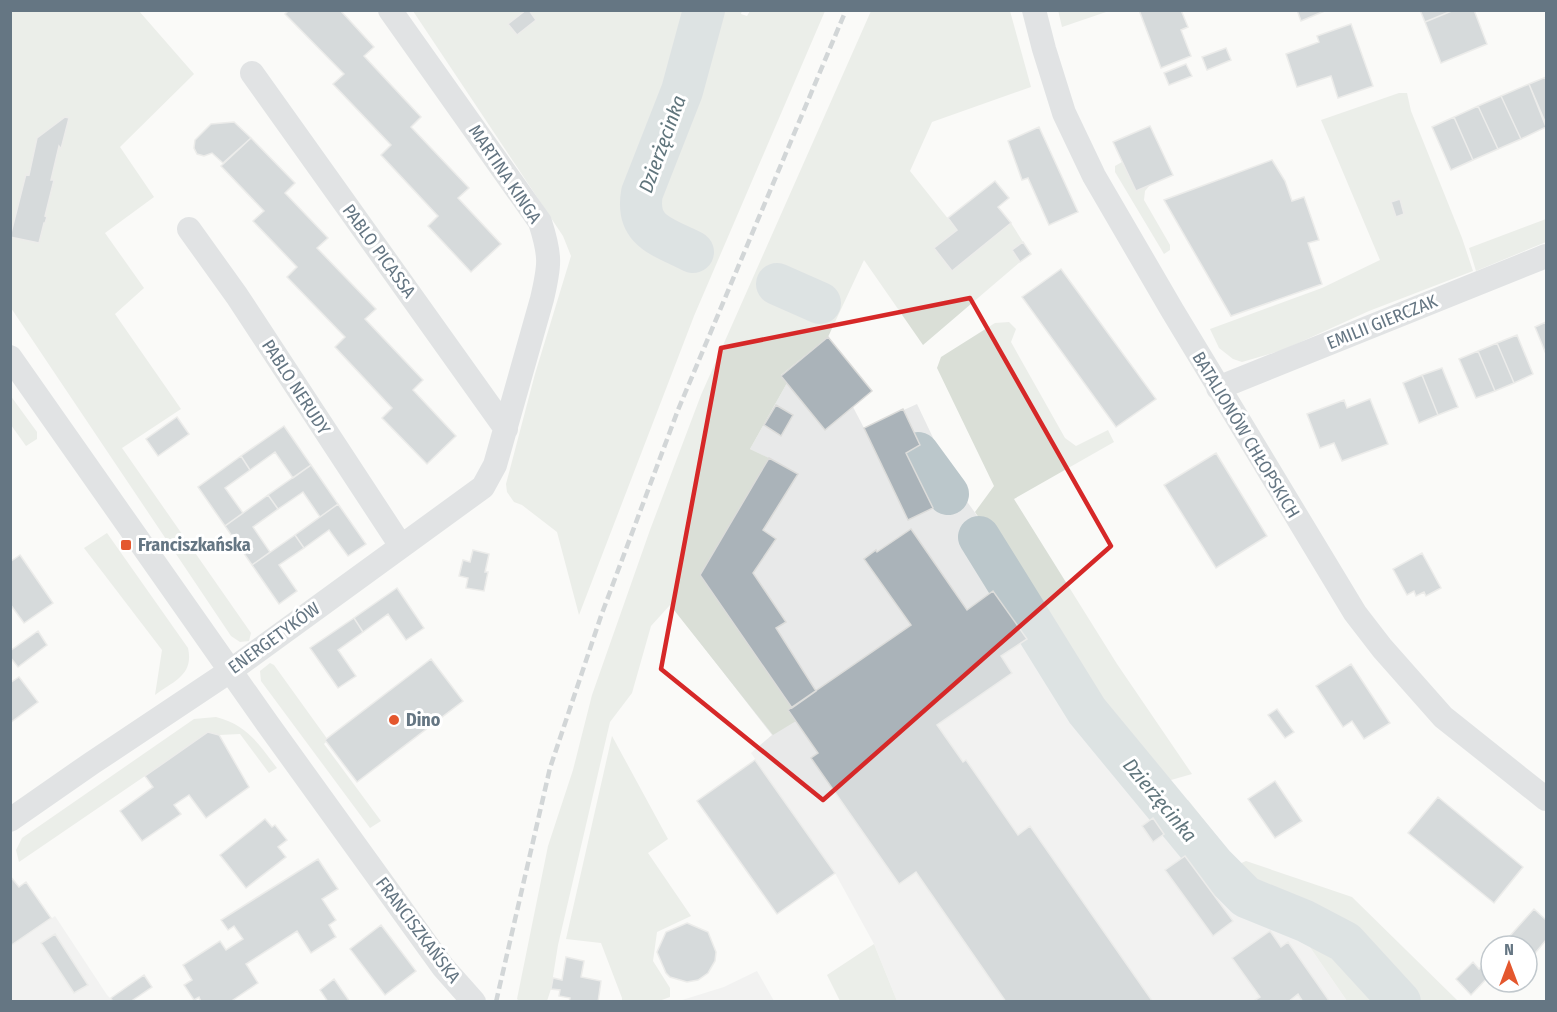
<svg xmlns="http://www.w3.org/2000/svg" width="1557" height="1012" viewBox="0 0 1557 1012" font-family="'Fira Sans Condensed',sans-serif">
<style>
.built{fill:#e8e9e9}
.green{fill:#dadfd7}
.lines{fill:none;stroke-linecap:round;stroke-linejoin:round}
.river{stroke:#bbc7cb;stroke-width:42}
.building{fill:#aab3b9;stroke:#dcdcda;stroke-width:1.5}
.minor{stroke:#c3c8cc;stroke-width:24}
.rail{stroke:#a2aab0;stroke-width:4.5;stroke-dasharray:9 4.5;stroke-linecap:butt}
.marked{fill:none;stroke:#d62828;stroke-width:4.5;stroke-linejoin:round}
.poi-dot{fill:#e4572e;stroke:#fff;stroke-width:2}
.labels{text-anchor:middle;dominant-baseline:central;stroke-width:6;stroke-linejoin:round;paint-order:stroke}
.street-label{font-size:18px;fill:#657683;stroke:#fff}
.poi-label{font-size:18px;font-weight:bold;fill:#657683;stroke:#fff;text-anchor:start}
.water-label{font-size:20px;font-style:italic;fill:#60757c;stroke:#fff}
</style>
<rect width="100%" height="100%" fill="#fafaf8"/>
<path class="built" d="M828,337l44,54 -19,16 11,21 53,-24 39,82 27,38 -16,33 171,233 100,126 65,21 44,64h-450l-23,-57 -39,-71 -84,-120 21,-18 -101,-130 97,-147 -18,-9 37,-66 -6,-7z
M55,916l52,79 6,6 -102,1v-56z
M757,971l17,30h-95l45,-14z"/>
<path class="green" d="M742,10l-1,4 6,2 3,-5h75l-131,305 -115,299 -22,-83 -35,-27 -8,-3 -7,-10 -1,-8 29,-110 36,-118 -8,-20 -150,-225z
M1058,10h51v1l-47,16z
M10,11h129l55,63 -74,73 34,50 -49,36 39,55 -29,26 66,95 -59,39 129,185 -2,8 -9,1 -9,-6 -220,-328z
M871,11h139l21,76 -99,35 -22,49 47,59 -23,18 18,23 59,-48 12,19 -11,8 8,12 -97,83 -59,-85 -36,77 -47,38 6,8 -37,66 19,9 -68,117 91,133 -4,3 8,10 -23,14 -103,-130 -19,21 -19,67 -22,29 -52,223 -7,44 -4,12h-28l-2,-2 31,-153 25,-76 19,-75 58,-165 51,-135z
M1399,93h8l4,18 51,127 11,33 -104,40 -86,39 -41,12 -9,-3 -14,-11 -9,-19 112,-41 58,-28 -59,-140z
M1122,162l14,29 14,-6 -5,6 -1,9 26,45v5l-6,4 -49,-82v-6z
M1546,219v23l-70,29 -7,-23z
M1009,322l7,7 -5,13 54,96 11,8 32,-16 6,12 -100,57 103,165 75,110 -28,8 -24,11 -173,-236 2,-24 14,-9 -8,-12 19,-26 -57,-118 4,-11 54,-34z
M10,395l27,37v7l-11,7 -15,-21z
M107,533l81,115c6,27 -14,33 -33,47l7,-45 -78,-102z
M270,663l4,2 54,75 -4,4 57,77 -11,7 -109,-147 -1,-10z
M216,717c31,8 42,26 61,51l-8,5 -29,-39 -21,1 -11,-2 -189,129 -3,-12 6,-12 172,-119z
M612,736l56,103 -20,14 43,63 -34,16 -4,29 17,27v9l-11,4h-37v-3l-21,-55 -35,-4z
M1188,800l51,64 7,-3 106,36 106,104h-111l-44,-64 -65,-21 -82,-103z
M874,944l23,57h-57l-13,-26z"/>
<g class="lines">
<path class="river" d="M693,252c-29,-15 -58,-20 -51,-59l40,-102 22,-81
M777,284l43,19
M918,453l30,41
M979,537l108,174 127,154 32,32 59,24 40,21 55,60"/>
</g>
<path class="building" d="M289,10h51l34,37 -10,9 57,61 -10,10 58,61 -11,10 43,46 -30,28 -43,-46 10,-10 -57,-61 10,-10 -58,-61 11,-10 -59,-60z
M526,10h3l7,10 -19,15 -9,-11z
M1139,10h42l7,17 -7,3 10,26 -30,12z
M1297,10h30l-26,11z
M1420,10h34l-29,12z
M1454,10h20l13,34 -46,19 -16,-41z
M1351,24l22,62 -35,12 -7,-22 -34,11 -11,-33 33,-12 -2,-6z
M1226,48l5,12 -24,10 -5,-13z
M1186,64l6,12 -23,9 -5,-12z
M1546,77v47l-17,-40z
M1529,84l17,43 -25,12 -20,-43z
M1501,96l20,43 -23,10 -20,-43z
M1478,106l20,43 -25,11 -19,-43z
M65,117l4,1 -8,31 -2,-3 -8,34h3l-9,36 2,1 -2,6h-1l-5,20 -29,-6 16,-63 3,1 8,-37z
M1454,117l19,43 -22,10 -19,-43z
M234,122l17,16 -28,25 -11,-10 -8,3 -7,-2 -3,-6 1,-8 16,-16z
M1150,126l23,49 -37,16 -23,-49z
M1039,127l39,85 -29,13 -21,-47 -6,2 -14,-39z
M251,138l44,45 -10,10 43,45 -11,10 59,61 -11,10 58,61 -10,10 43,46 -29,28 -45,-46 10,-10 -57,-61 10,-10 -58,-60 10,-10 -44,-46 11,-10 -43,-45z
M1272,160l13,21 7,20 12,-4 15,43 -11,3 14,41 -91,32 -67,-116z
M995,181l14,17 -11,9 13,16 -59,48 -18,-23 23,-18 -9,-12z
M1400,199l4,15 -8,3 -5,-15z
M1023,242l8,12 -11,8 -8,-12z
M1061,269l95,130 -40,28 -94,-130z
M1546,322v32l-11,-27z
M1517,335l16,39 -19,9 -17,-40z
M828,337l44,54 -47,39 -44,-54z
M1497,343l17,40 -19,8 -17,-40z
M1478,351l17,40 -19,7 -17,-39z
M1442,368l16,39 -20,8 -16,-40z
M1422,375l16,40 -19,8 -16,-40z
M1370,399l18,45 -46,17 -8,-18 -14,5 -13,-34 37,-14 3,8z
M776,405l17,10 -12,21 -17,-11z
M903,409l17,36 -14,8 27,55 -25,12 -44,-92z
M177,417l12,17 -31,22 -12,-17z
M284,426l27,39 -18,13 -18,-26 -25,18 -9,-14z
M1216,453l51,83 -51,32 -52,-83z
M241,456l9,14 -25,18 18,25 -18,13 -27,-39z
M769,458l29,16 -35,56 13,9 -23,34 33,49 -10,6 40,63 -24,17 -92,-133z
M311,465l27,39 -18,13 -17,-25 -25,17 -10,-14z
M268,495l10,14 -25,18 17,25 -18,13 -27,-39z
M338,504l28,40 -18,12 -19,-26 -25,18 -9,-13z
M911,529l56,81 26,-19 34,48 -26,17 11,17 -75,52 26,37 3,-2 52,75 12,-9 123,176h-147l-90,-130 -17,12 -88,-126 7,-5 -30,-43 123,-85 -47,-66 12,-9 1,2z
M295,535l9,13 -25,17 18,26 -18,13 -27,-39z
M473,550l16,4 -4,18h3l-4,19 -18,-3 2,-10 -9,-2 4,-16 7,2z
M1422,553l19,35 -15,8 -2,-4 -8,4 -2,-5 -7,4 -14,-26z
M20,555l33,48 -29,20 -14,-19v-42z
M397,588l27,40 -18,12 -18,-26 -25,18 -9,-14z
M354,618l9,14 -25,18 18,26 -18,12 -28,-40z
M38,631l9,14 -29,22 -8,-10v-6z
M431,659l32,42 -106,81 -32,-42z
M1351,664l39,59 -26,16 -12,-18 -9,6 -27,-41z
M19,677l19,25 -28,21v-40z
M1277,709l17,23 -9,6 -17,-23z
M208,732l11,3 30,52 -43,31 -17,-23 -15,10 7,9 -39,27 -22,-30 33,-24 -8,-11z
M755,760l80,113 -58,41 -80,-113z
M1275,781l27,40 -27,17 -27,-39z
M1438,797l85,70 -29,36 -86,-70z
M1153,818l11,16 -11,8 -11,-16z
M265,819l7,8 3,-2 12,15 -9,7 8,10 -40,31 -26,-33z
M1185,856l48,65 -20,15 -48,-66z
M318,859l20,30 -16,10 14,21 -7,5 7,12 -25,16 -14,-22 -51,33 12,19 -28,19h-29l-2,-5 -5,3 -10,-15 8,-5 -9,-15 37,-24 6,9 17,-11 -9,-13 -6,4 -7,-10z
M10,876l9,11 7,-5 25,36 -41,28z
M1534,909l12,11v20l-19,23v-17h-26z
M687,923l21,9 8,20 -1,9 -7,12 -10,7 -11,2 -17,-5 -4,-4 -9,-21 9,-20z
M381,925l35,46 -31,24 -35,-46z
M1270,931l11,16 7,-5 42,60h-27l-5,-8 -10,8h-36l8,-5 -28,-39z
M55,934l33,51 -14,8 -33,-50z
M1491,956v18l-20,21 -15,-16 17,-17 6,7z
M566,957l18,4 -3,16 20,4 -3,21h-29l1,-4 -11,-2 1,-6 -9,-1 2,-11 9,2z
M144,975l8,12 -19,13 1,2h-21l-2,-4z
M334,979l16,23h-22l-8,-12z"/>
<g class="lines">
<path class="minor" d="M1034,10l10,39 20,64 30,63 78,134 183,303 27,35 61,69 103,82
M252,73l254,356
M189,229l48,67 164,250
M10,357l257,366 176,244 31,35
M1218,388l328,-132
M10,820l82,-57 138,-92 253,-184 12,-22 47,-166c8,-34 9,-43 -2,-77l-150,-212"/>
<path class="rail" d="M496,1002l54,-234 51,-152 77,-206 168,-400"/>
</g>
<path d="M0 0H1557V1012H0ZM970,298l141,248 -288,254 -162,-131 60,-321z" fill="#fafaf8" fill-opacity=".55" fill-rule="evenodd"/>
<path class="marked" d="M970,298l141,248 -288,254 -162,-131 60,-321z"/>
<g class="poi-dot">
<rect x="120" y="539" width="12" height="12" rx="3"/>
<circle cx="394" cy="720" r="6"/>
</g>
<g class="labels">
<g class="street-label">
<text transform="translate(505 174) rotate(56)">MARTINA KINGA</text>
<text transform="translate(379 251) rotate(54)">PABLO PICASSA</text>
<text transform="translate(1382 322) rotate(-22)">EMILII GIERCZAK</text>
<text transform="translate(296 387) rotate(57)">PABLO NERUDY</text>
<text transform="translate(1246 435) rotate(59)">BATALIONÓW CHŁOPSKICH</text>
<text transform="translate(274 638) rotate(-36)">ENERGETYKÓW</text>
<text transform="translate(418 930) rotate(53)">FRANCISZKAŃSKA</text>
</g>
<g class="poi-label">
<text x="138" y="545">Franciszkańska</text>
<text x="406" y="720">Dino</text>
</g>
<g class="water-label">
<text transform="translate(662 144) rotate(-70)">Dzierżęcinka</text>
<text transform="translate(1160 800) rotate(50)">Dzierżęcinka</text>
</g>
</g>
<rect width="1557" height="1012" fill="none" stroke="#657683" stroke-width="24"/>
<g transform="translate(1509 964)"><circle r="28" fill="#ffffff" stroke="#c1c8cd" stroke-width="1.5"/>
<path d="M0-4.5L10 22L0 15L-10 22Z" fill="#e4572e"/>
<text y="-9" font-size="16" font-weight="bold" text-anchor="middle" fill="#657683">N</text>
</g>
</svg>
